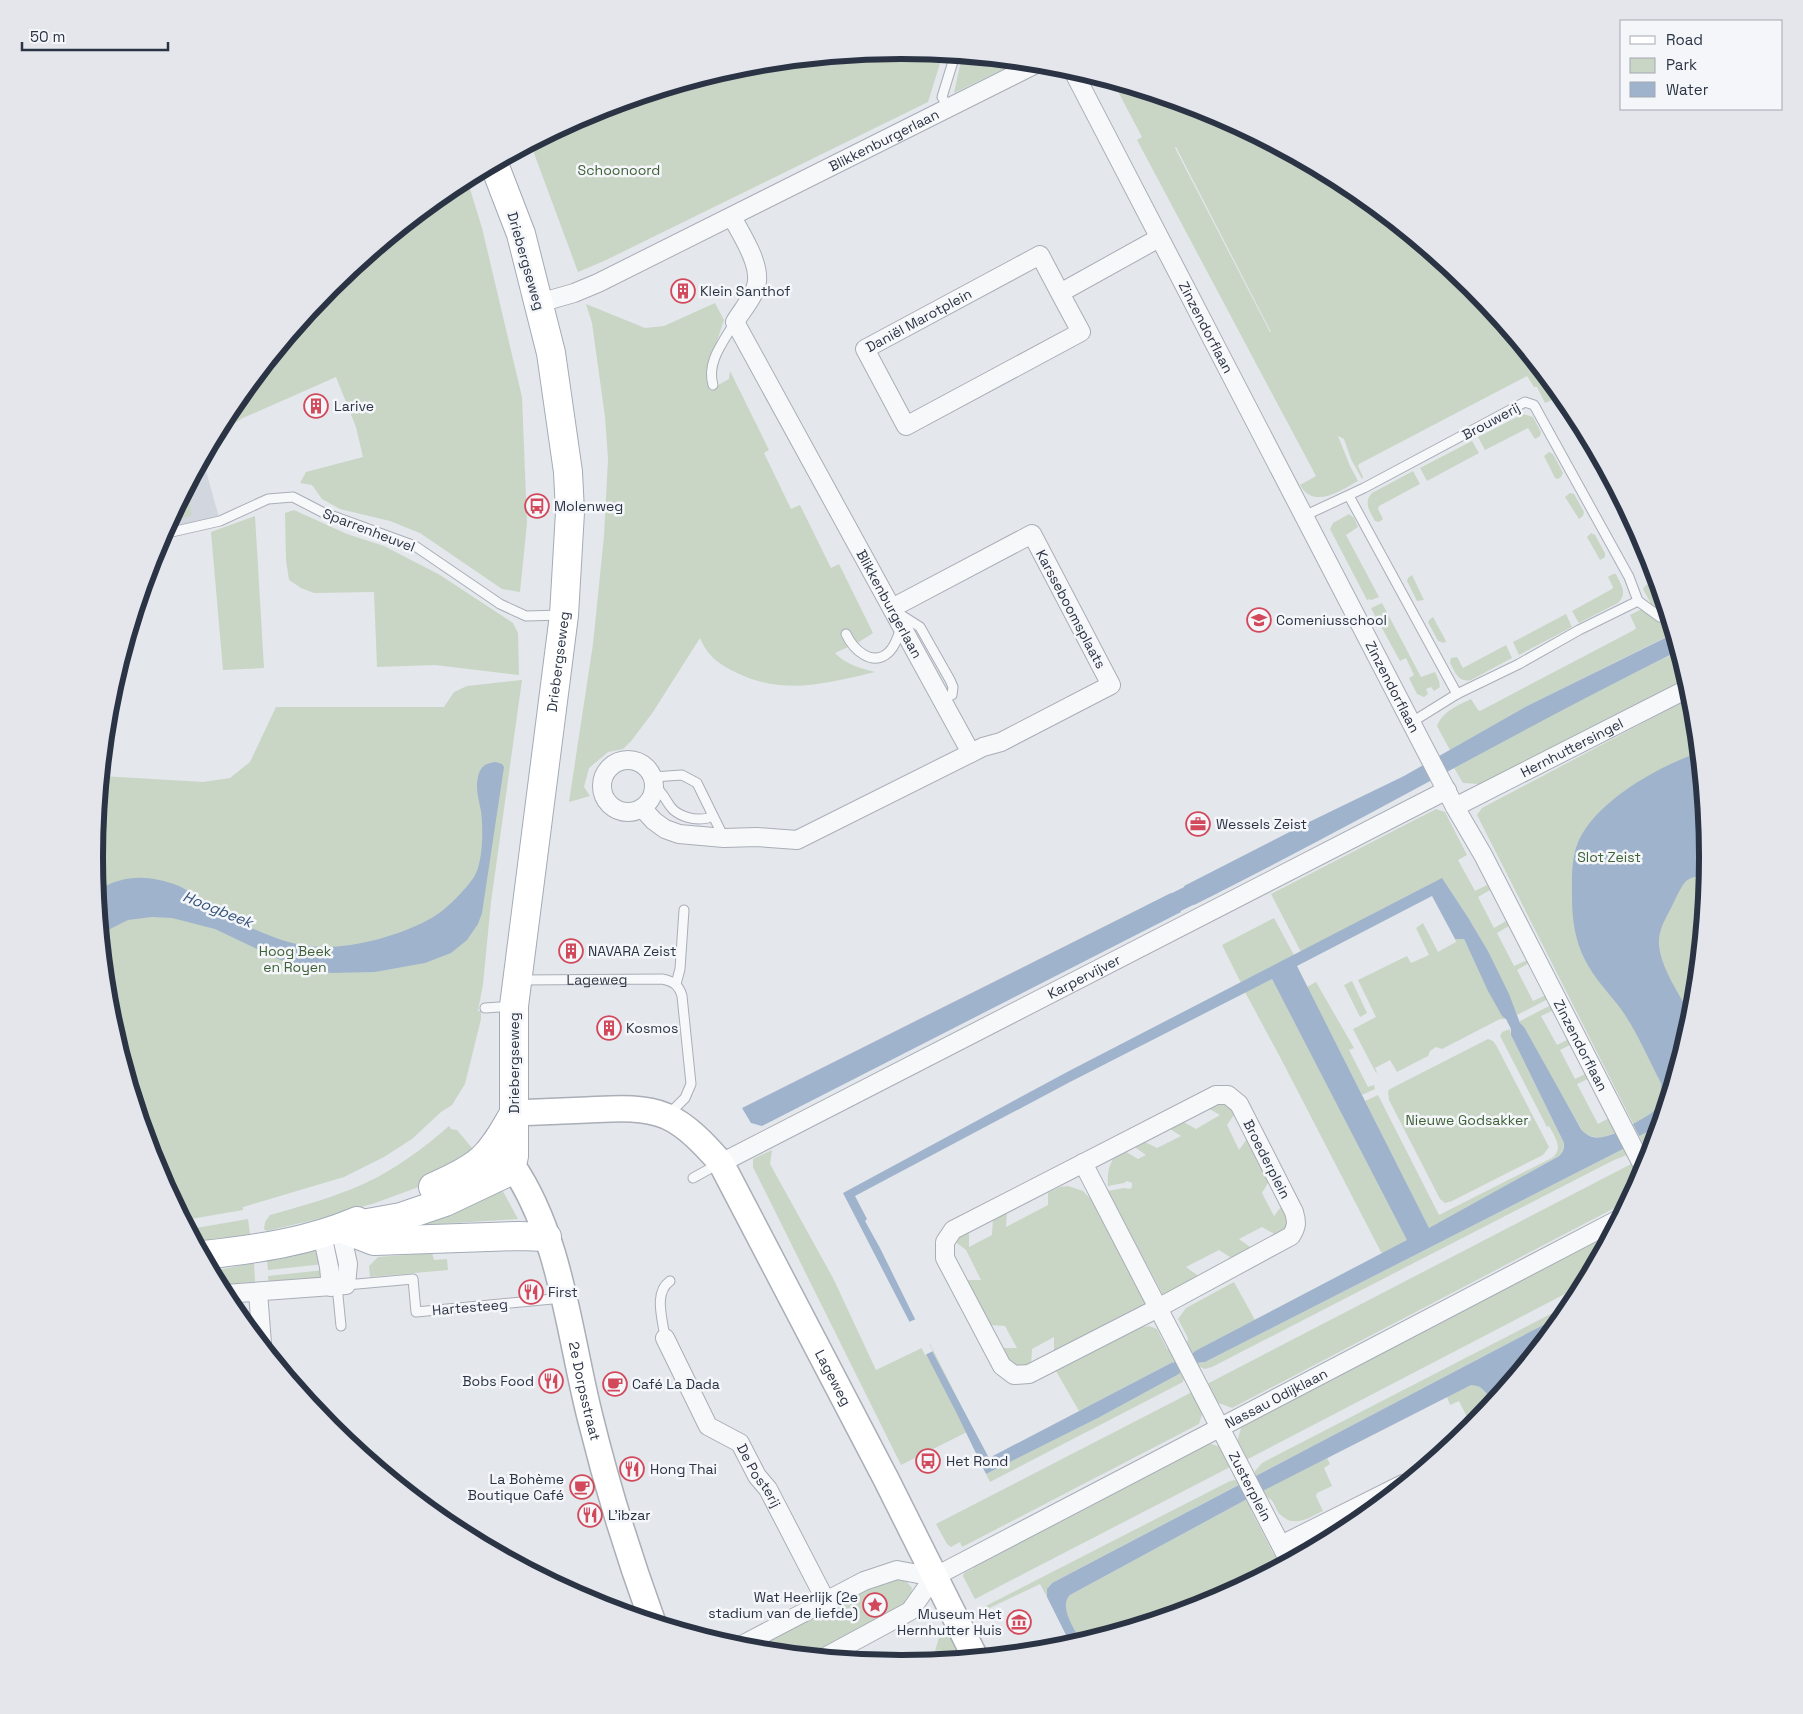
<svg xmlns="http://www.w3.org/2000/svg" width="1803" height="1714" viewBox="0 0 1803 1714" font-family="'Space Grotesk',sans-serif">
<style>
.built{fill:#d2d6de}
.green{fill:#c9d6c5;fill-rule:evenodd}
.water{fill:#9fb4cc;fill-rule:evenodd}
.pier{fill:#e4e7ec}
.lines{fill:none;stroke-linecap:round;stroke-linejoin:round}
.canal{stroke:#9fb4cc;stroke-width:20}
.service-casing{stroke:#a9aeb7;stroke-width:11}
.minor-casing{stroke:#a9aeb7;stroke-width:20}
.secondary-casing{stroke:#a9aeb7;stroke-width:28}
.primary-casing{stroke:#a3abb8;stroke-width:30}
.service{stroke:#f7f8fa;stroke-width:9}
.minor{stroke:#f7f8fa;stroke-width:18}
.secondary{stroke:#fff;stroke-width:25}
.primary{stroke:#fff;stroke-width:28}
.labels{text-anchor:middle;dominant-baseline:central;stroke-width:5;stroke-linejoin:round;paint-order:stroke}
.street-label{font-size:14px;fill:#2b3445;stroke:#f4f6f9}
.park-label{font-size:14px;fill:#3f6138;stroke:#f4f6f9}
.poi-label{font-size:14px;fill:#2b3445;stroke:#f4f6f9;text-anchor:start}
.water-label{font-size:15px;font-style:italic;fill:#34527a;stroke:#f4f6f9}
.rim{fill:none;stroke:#2b3445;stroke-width:6}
</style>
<rect width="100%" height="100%" fill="#e4e7ec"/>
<path class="built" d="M203,460l17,61 -57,13z"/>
<path class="green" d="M901,50l42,4 -15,48 -324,159 -26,11 -47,-127 62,-34 151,-46z
M962,56l56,6 -64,31z
M1113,82l98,30 139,74 122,101 101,122 74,139 5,15 -5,2 -88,-168 -14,6 -8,-16h-3l-7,-11 -168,88 -1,2 5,11 -1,2 -11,-20 -7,-20 -6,-3 12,30 8,15c-17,9 -44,29 -58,4l16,-9 -179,-336 5,-3zM1176,147l95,185h-1l-95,-184z
M467,179l15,49 40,169 5,126 -7,69 -18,-3 -82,-56 -30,-12 -50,-12 -18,-10 -10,-14 -12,-2 6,-11 57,-15 -7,-30 -20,-50 -93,41 -26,16 14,-26 100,-122 122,-100z
M715,303l9,17 -16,48 1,22 20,-11 1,-8 39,79 -5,3 27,56 9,-4 31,63 8,-4 34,69 -14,9 -24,11c10,11 25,15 40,19 -48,11 -90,24 -138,1 -18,-9 -29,-16 -37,-35l-47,74 -21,28 -9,9 -15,3 -19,16 -5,19 6,9 -21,6 24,-158 11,-108 4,-77 -3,-42 -13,-94 -6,-19 59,24 19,-2z
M1523,414l10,3 8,15 -1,4 -5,3 -7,-11 -43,22 -7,-13z
M1472,441l7,12 -52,28 -7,-13z
M1549,452l4,2 10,19 -2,4 -3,2 -3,-1 -11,-22z
M1413,471l7,13 -41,22 -1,3 5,10 -4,3 -4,-1c-5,-9 -12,-19 -3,-28z
M188,488l-1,6 5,21 -23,9z
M1570,493l4,1 10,18 -1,4 -4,3 -14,-22z
M294,510l53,24 37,12 56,29 73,48 5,10 1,42 -84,-10 -58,2 -3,-75 -60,1 -13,-5 -12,-8 -3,-20 -1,-47z
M1349,514l5,4 4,9 -12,8 33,62 -8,3 -2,-1 -2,1 -37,-71 3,-6z
M255,516l9,152 -41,2 -12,-138z
M1591,533l4,2 10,18v4l-5,3 -13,-23z
M1652,565l15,48 -2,1 -10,-3 -12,-22 2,-3 9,-6 -6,-12z
M1613,574h3c5,11 12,19 2,29l-39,20 -7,-12 40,-22 1,-2 -5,-10z
M1412,575l12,25 -7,1 -10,-20 1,-3z
M1382,603l39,74 14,-5 4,9 1,6 -6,4 -3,-4 -5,2 2,5 -4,3 -7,-3 -8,-16 5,-3 -8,-17 -6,3 -29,-53z
M1644,608c8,9 11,15 25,12l5,18 -6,-2 -141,70 -77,44 -13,-24c6,-15 20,-20 34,-27l7,11 2,1 154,-81 2,-2 -6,-13z
M1566,614l6,13 -53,28 -6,-13z
M1433,617l13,24 -2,2 -6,-2 -10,-19 2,-3z
M1506,645l6,13 -41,22c-13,3 -16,-8 -21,-17l1,-5 6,-1 6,11z
M1673,654l4,2 2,-1 7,23 -181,95 -25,11 -17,-1 -9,-15 123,-67z
M522,680l-31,222 -8,82 -5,27h3v8l-16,65 -13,21 -11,7 -29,27 -28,18 -40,20 -101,30v3l-58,10 -29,-54 -46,-152 -15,-157 7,-81 101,6 27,-4 20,-16 26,-55h168l10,-15 13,-6z
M1692,697l16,160 -15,158 -43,142 -173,-342 5,-7z
M1436,809l9,3 22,43 -9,5 17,31 12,-6 3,5 -12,7 16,31 12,-7 3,5 -12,7 17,33 13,-6 2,3 -12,7 16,31 13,-6 2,4 -31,16 -29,-64 -19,-32 -27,-40 -141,73 -30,-58z
M1274,918l20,37 -53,28 -19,-38z
M1423,923l15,29 18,-10 -1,-3h9l42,80h-6l-58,30 -6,-2 -6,4 -2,5 -31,16 -7,-12 -15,8 2,4 -1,1 -23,-44 23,-12 -18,-37 49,-24 4,7 18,-8 -13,-27z
M1272,979l136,261 -26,14 -102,-197 -35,-65z
M1352,981l15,32 -7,4 -16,-32z
M1316,982l38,66 -5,2 19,37 6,-2 1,4 -13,6 -55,-108z
M1551,1005l3,5 -13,6 16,29 12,-6 3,5 -12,6 15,29 12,-6 3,5 -13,6 21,40 13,-7 9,14 -19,7 -16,-3 -65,-111v-3z
M1510,1029l1,6 53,108 -2,11 -133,75 -64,-128 13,-6 61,120 113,-57c12,-9 3,-21 -3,-32l-2,1 -47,-91 2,-4z
M1488,1039l5,2 3,4 53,102 -6,8 -91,46 -7,2 -5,-4 -51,-99 -1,-9 2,-2z
M1223,1101l13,11 -9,13 12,25 10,-14 22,42 -9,15 12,23 10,-13 5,24 -11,9 -16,-9 -23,12 14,10 -20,10 -14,-9 -33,17 14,10 -37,18 -55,-104 16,-3 6,1 2,-2v-4l-5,-2 -3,2 -16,3c-1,-14 1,-28 15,-36l15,9 8,-4 -14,-10 9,-5 16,8 24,-12 -14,-9 13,-7 16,9 24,-14 -14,-8z
M449,1126l2,3 6,1 21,25 -32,22 -71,26 -44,13 -64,15 -3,-2 1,-7 5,-7c24,-7 48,-13 71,-22 41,-14 76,-39 108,-67z
M1627,1147l2,7 -17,7 -400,206 -7,2 -8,-3 -1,-3 9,-1 59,-30z
M772,1150l-2,14 63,114 43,92 54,-26 43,85 -72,36 -148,-298v-8z
M1635,1162c6,16 3,27 -9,40l-394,206 -16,-6 -9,-18z
M499,1184l19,35 -127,8z
M1068,1186l15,5 10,10 53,102 -1,3 -91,47v-16l-22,12 -1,16 -7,3 -12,-3 -12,-17h17l-12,-22 -17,-1 -24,-45h17l-15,-30 -13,-10 16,-10v17l23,-12 1,-18 14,-7 -1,17 42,-22v-12l12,-6z
M248,1219l2,15 -53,9 -7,-14z
M1611,1233l-27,51 -338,176 -9,-18 5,-17z
M312,1249l10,5 2,10 -56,6 -1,-10z
M432,1253l2,7 13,-1 1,11 -78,7 -1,-11 9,-9z
M254,1263l1,19 -17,1v4l-17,1 -9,-17z
M324,1270l-4,9 -51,8 -1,-11z
M1234,1282l21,38 -60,31 -4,4 -4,-11 1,-6 -10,-19 8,-11z
M1574,1302l-8,11 -312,164 1,-6 7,-8z
M1149,1326l8,3 10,20 7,3 5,9 -8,2 -92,48 -23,-40 81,-43z
M1183,1369l2,4 -2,9 -193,100 -4,-8 112,-56 81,-44z
M1471,1384c12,1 16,10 21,19l-20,24 -13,-26 -9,4 -3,-8z
M1196,1390l8,18 -5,16 -237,123 -2,-5 -9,5 -4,-3 -11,-20z
M1208,1443l16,5 10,17 -259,134 -12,-23 1,-3 10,-5 -2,-4z
M1327,1458l3,6 -6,4 8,18 -15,7 -1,3 7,15c-13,6 -28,17 -41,5 -5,-3 -6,-9 -9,-14 -3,-4 -8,-5 -11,-11z
M1235,1480l7,3 -190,100 -3,3 -2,11 -7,-13 -59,28 -1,-3 250,-128z
M1249,1498l4,7 -2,5 2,4 20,39 9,11 -72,39 -129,39c-6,-13 -24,-35 -11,-47z
M1332,1528l-1,10 -33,18 1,-11z
M898,1579l8,2 6,7c-2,12 -7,18 -17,24l-83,43 -63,-6 128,-66z
M945,1625l1,2 3,-2 17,33 -26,2 -5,-9 7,-24z"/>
<path class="water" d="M1669,636l5,2 5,17 -1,1 -6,-2c-161,80 -317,171 -478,251l-10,-19 125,-64 95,-46 123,-70z
M1698,753l10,104 -1,16c-7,4 -15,3 -21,8 -6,7 -11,19 -15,27 -4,8 -9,16 -11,25 -7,25 20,62 32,84l-33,109 -20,10 -6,-12c21,-12 31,-15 28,-41 -13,-25 -24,-51 -40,-74 -12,-16 -27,-31 -36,-49 -10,-20 -13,-40 -13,-63 0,-16 -1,-33 4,-49 13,-43 82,-82 122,-95z
M496,762l6,2 2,3 -22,146 -4,11 -11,16 -16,13 -26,10 -50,9 -44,1 -42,-9 -74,-35 -43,-11 -20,-1 -24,3 -26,13 -4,-43c27,-16 52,-15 81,-4 13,6 23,15 38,19l-1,8c28,10 54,26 85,32 39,7 90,-6 125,-24 14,-7 25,-17 35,-28 7,-8 14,-15 17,-25 5,-17 5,-40 3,-57 -2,-11 -6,-23 -3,-34 2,-11 8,-14 18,-15z
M1442,878l27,41 19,32 21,43 11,29 4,4 57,102c11,14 25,8 39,2l7,16 -363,185 -59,30 -9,1 -5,-8 4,-4 212,-111 -135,-261 -202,103 -215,114 12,23 -2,2 15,27 35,71 74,139 182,-95 8,-2 4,8 -4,5 -81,44 -112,56 -29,-60 -114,-221 226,-122zM1432,896l23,43h9l2,4 22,48 14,25 4,3 5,10v6l53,108c0,6 -1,10 -5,13l-130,72 -132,-262z
M1171,893l10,19 -419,214 -11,-3 -9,-15z
M1566,1313l-35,43 -16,8 -4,9 1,6 -20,24c-5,-9 -9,-18 -21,-18l-222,113 -179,97c-12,12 5,34 11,47l-10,3 -24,-48v-8l5,-6z"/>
<path class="pier" d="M916,1319l17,32 -8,4 -16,-33z"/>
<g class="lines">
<path class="canal" d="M1152,914l61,-30"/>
<g class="service-casing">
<g id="service">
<path d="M948,107l-6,-10 13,-42"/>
<path d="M713,385c-7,-23 11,-44 22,-63"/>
<path d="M1349,496l108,198"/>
<path d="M1304,516l60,-28 161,-86 9,3 95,172 9,24 -59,29 -60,34 -62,30 -45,28"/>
<path d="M163,534l57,-13 48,-22 25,-2 29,15 93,34 85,58 26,12 35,-1"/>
<path d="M1638,601l22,16 8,-1"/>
<path d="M898,613l22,14 30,53 3,7 -1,8"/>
<path d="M846,634c7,15 26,34 43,18 7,-7 9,-16 12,-25"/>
<path d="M653,777l29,-2 15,8 27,55"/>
<path d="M655,786c7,6 10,13 15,20 8,11 25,15 38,12"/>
<path id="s1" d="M521,980l141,-1c11,2 17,6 20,17l9,88 -6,14 -16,16"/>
<path d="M676,984l4,-15 4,-59"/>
<path d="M485,1008l27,-2"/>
<path d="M693,1178l27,-15"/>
<path d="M346,1285l67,-6 3,33 147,-14"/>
<path d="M337,1286l4,40"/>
<path d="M665,1338c-2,-18 -12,-45 5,-57"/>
<path d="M926,1662l3,-1"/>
</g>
</g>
<g class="minor-casing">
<g id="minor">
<path id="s2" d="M1072,69l383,738 28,48 162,315"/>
<path id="s3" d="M732,217c9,17 27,44 25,64 -1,14 -15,29 -22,41l236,431"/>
<path id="s4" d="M1060,293l21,39 -175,94 -41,-77 175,-94 20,38 99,-55"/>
<path id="s5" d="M539,303l35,-10 24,-10 440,-220"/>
<circle cx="628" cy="786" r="26"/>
<path id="s6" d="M1455,807l234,-119"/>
<path d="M643,809l11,12 11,8 14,5 45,4 33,-1 40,3 186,-93 18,-5 110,-57 -79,-151 -140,74"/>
<path d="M1216,1095h12l11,9 55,108c3,10 3,15 -3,24l-133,72 -129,66 -15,1 -12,-9 -57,-108v-16l8,-12z"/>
<path id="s7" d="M721,1163l726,-373"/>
<path id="s8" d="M1083,1163l206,398"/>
<path d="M322,1234l7,33 2,20"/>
<path d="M258,1292l4,52"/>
<path d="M225,1294l121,-9 2,-21 -8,-36"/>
<path id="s9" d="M665,1338l43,88 32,17 17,33 11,13 58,112"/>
<path d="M1281,1545l122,-61"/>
<path id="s10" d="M934,1577l685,-358"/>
<path d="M738,1647l126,-66 33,-11 37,7"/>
<path d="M825,1657l85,-46 24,-34"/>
</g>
</g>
<g class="secondary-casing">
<g id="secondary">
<path id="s11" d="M514,1113c24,-1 49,-2 73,-3 26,-1 54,-4 79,6 21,9 40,30 55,47l165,316 89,178"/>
<path id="s12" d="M512,1165c49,71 57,169 78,252 17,69 38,137 62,203"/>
</g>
</g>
<g class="primary-casing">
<g id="primary">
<path d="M433,1187c48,-21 56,-29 81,-74"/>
<path id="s13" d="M340,1228l61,-11 44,-15 59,-28 8,-9 2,-9v-150l50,-391 6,-103 -2,-40 -17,-119 -30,-119 -27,-70"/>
<path d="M340,1228l34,13 145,-5 28,1"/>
<path d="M204,1255c52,-6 104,-13 153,-34"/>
</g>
</g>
<use href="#service" class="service"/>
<use href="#minor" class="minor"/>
<use href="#secondary" class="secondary"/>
<use href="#primary" class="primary"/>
</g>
<defs>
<g id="building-ring" transform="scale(1.25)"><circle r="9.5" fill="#f4f6f9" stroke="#d1495b" stroke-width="1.5"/><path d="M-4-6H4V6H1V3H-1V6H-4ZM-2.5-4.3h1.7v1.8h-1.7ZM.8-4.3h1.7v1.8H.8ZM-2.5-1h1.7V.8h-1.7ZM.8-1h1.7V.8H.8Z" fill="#d1495b"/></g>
<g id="bus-ring" transform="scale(1.25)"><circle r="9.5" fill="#f4f6f9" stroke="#d1495b" stroke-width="1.5"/><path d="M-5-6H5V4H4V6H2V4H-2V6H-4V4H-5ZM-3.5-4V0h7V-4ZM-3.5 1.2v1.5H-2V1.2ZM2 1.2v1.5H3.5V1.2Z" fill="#d1495b"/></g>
<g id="school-ring" transform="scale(1.25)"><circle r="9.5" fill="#f4f6f9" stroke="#d1495b" stroke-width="1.5"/><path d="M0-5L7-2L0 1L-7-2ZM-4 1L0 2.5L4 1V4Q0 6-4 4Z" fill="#d1495b"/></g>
<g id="office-ring" transform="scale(1.25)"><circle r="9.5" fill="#f4f6f9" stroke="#d1495b" stroke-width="1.5"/><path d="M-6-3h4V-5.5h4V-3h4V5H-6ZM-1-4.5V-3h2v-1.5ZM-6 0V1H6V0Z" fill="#d1495b"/></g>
<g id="restaurant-ring" transform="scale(1.25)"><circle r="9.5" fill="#f4f6f9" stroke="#d1495b" stroke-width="1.5"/><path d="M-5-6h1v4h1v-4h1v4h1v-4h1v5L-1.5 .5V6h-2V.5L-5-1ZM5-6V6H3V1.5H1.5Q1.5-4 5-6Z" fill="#d1495b"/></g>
<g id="cafe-ring" transform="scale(1.25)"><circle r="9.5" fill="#f4f6f9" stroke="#d1495b" stroke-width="1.5"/><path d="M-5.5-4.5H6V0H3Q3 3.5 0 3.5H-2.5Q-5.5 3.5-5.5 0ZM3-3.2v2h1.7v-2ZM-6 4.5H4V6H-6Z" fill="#d1495b"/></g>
<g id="sight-ring" transform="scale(1.25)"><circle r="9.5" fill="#f4f6f9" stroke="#d1495b" stroke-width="1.5"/><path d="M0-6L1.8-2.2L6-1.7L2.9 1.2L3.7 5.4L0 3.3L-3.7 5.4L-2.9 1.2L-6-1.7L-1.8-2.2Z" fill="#d1495b"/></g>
<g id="museum-ring" transform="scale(1.25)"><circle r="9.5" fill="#f4f6f9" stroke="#d1495b" stroke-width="1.5"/><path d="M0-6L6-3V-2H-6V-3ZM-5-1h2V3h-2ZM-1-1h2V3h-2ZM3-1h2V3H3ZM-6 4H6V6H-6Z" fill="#d1495b"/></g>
</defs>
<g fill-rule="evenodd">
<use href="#building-ring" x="683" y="291"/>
<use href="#building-ring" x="316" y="406"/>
<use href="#bus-ring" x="537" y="506"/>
<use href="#school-ring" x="1259" y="620"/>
<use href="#office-ring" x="1198" y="824"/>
<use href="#building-ring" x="571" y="951"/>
<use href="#building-ring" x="609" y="1028"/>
<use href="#restaurant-ring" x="531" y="1292"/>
<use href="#restaurant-ring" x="551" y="1381"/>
<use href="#cafe-ring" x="615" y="1384"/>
<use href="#bus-ring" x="928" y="1461"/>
<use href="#restaurant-ring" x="632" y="1469"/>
<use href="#cafe-ring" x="582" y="1487"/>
<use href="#restaurant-ring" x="590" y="1515"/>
<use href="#sight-ring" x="875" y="1605"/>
<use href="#museum-ring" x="1019" y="1622"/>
</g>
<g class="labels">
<g class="street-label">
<text stroke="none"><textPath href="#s5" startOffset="382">Blikkenburgerlaan</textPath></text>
<text transform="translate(526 261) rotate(74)">Driebergseweg</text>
<text stroke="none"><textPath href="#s4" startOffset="391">Daniël Marotplein</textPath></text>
<text stroke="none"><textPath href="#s2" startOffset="291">Zinzendorflaan</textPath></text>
<text transform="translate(1491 421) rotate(-28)">Brouwerij</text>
<text transform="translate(369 530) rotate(21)">Sparrenheuvel</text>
<text stroke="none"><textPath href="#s3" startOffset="438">Blikkenburgerlaan</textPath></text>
<text transform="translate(1071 609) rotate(62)">Karsseboomsplaats</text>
<text stroke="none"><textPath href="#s13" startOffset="692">Driebergseweg</textPath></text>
<text stroke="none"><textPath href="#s2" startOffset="696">Zinzendorflaan</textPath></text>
<text stroke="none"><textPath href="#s6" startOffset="131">Hernhuttersingel</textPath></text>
<text stroke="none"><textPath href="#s7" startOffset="408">Karpervijver</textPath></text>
<text stroke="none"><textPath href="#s1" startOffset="76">Lageweg</textPath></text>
<text stroke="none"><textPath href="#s2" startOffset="1101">Zinzendorflaan</textPath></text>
<text transform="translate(514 1063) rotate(-90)">Driebergseweg</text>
<text transform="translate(1267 1159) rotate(63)">Broederplein</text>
<text transform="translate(470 1307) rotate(-5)">Hartesteeg</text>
<text stroke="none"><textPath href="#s11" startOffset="468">Lageweg</textPath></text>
<text stroke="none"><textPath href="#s12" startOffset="239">2e Dorpsstraat</textPath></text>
<text stroke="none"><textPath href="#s10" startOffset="386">Nassau Odijklaan</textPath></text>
<text stroke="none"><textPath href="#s9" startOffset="172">De Posterij</textPath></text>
<text stroke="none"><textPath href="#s8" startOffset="364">Zusterplein</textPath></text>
</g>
<g class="park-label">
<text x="619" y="170">Schoonoord</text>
<text x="1609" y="857">Slot Zeist</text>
<text x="295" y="951">Hoog Beek<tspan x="295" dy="16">en Royen</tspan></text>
<text x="1467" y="1120">Nieuwe Godsakker</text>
</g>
<g class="poi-label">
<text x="700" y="291">Klein Santhof</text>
<text x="334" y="406">Larive</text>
<text x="554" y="506">Molenweg</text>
<text x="1276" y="620">Comeniusschool</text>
<text x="1216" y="824">Wessels Zeist</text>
<text x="588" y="951">NAVARA Zeist</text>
<text x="626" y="1028">Kosmos</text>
<text x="548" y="1292">First</text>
<text x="534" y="1381" text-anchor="end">Bobs Food</text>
<text x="632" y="1384">Café La Dada</text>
<text x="946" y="1461">Het Rond</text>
<text x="650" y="1469">Hong Thai</text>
<text x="564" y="1479" text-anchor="end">La Bohème<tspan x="564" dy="16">Boutique Café</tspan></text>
<text x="608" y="1515">L'ibzar</text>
<text x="858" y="1597" text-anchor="end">Wat Heerlijk (2e<tspan x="858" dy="16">stadium van de liefde)</tspan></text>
<text x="1002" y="1614" text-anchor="end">Museum Het<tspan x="1002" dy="16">Hernhutter Huis</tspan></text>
</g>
<g class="water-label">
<text transform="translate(218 909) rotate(22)">Hoogbeek</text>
</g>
</g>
<path d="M0 0H1803V1714H0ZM103 857a798 798 0 1 1 1596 0a798 798 0 1 1-1596 0Z" fill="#e4e6eb" fill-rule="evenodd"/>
<path class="rim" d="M103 857a798 798 0 1 1 1596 0a798 798 0 1 1-1596 0Z"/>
<rect x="1620" y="20" width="162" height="90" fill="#f4f6f9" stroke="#a4a8b1"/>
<rect x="1630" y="36" width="25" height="8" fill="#ffffff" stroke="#a4a8b1"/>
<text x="1666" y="45" font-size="15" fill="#2b3445">Road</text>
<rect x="1630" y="58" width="25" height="15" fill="#c9d6c5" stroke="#a4a8b1"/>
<text x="1666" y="70" font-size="15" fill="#2b3445">Park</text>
<rect x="1630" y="82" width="25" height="15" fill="#9fb4cc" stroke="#a4a8b1"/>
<text x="1666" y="95" font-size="15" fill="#2b3445">Water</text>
<path d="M22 42v8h146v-8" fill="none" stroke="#2b3445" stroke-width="2.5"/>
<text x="30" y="42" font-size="15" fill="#2b3445" stroke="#f4f6f9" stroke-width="4" paint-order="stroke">50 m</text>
</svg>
